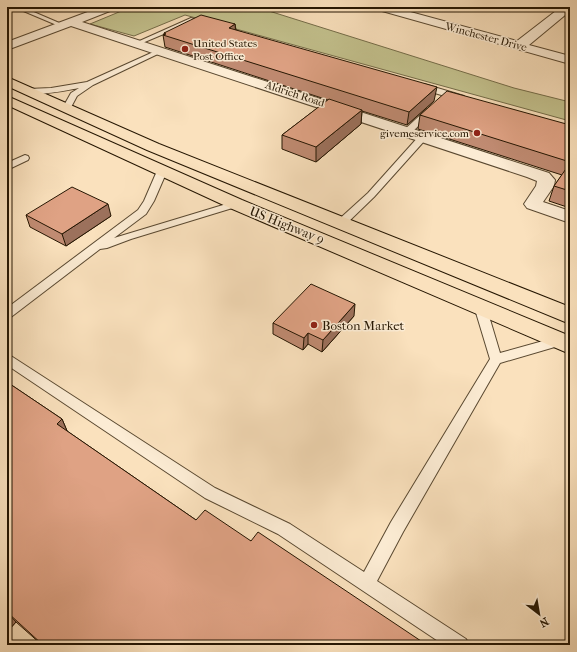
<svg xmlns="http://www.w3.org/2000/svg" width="577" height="652" viewBox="0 0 577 652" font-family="'IM FELL French Canon',serif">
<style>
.green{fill:#c3c18d;stroke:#746c48}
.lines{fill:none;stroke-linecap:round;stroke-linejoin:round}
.service-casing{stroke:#5a4931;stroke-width:2}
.minor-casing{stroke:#5a4931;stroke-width:2}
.trunk-casing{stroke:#251602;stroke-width:2}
.service{fill:#fcecd4;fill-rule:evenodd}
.minor{fill:#fcecd4;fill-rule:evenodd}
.trunk{fill:#fae1bd;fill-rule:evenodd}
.wall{fill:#c08b72;stroke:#251602}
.shaded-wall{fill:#9c715c;stroke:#251602}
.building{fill:#dfa284;stroke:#251602}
.poi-dot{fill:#8f2418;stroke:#fcecd4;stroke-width:1.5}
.labels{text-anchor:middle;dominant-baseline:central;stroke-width:3;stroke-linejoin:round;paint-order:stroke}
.far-street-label{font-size:11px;fill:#251602;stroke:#fcecd4}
.far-poi-label{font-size:11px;fill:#251602;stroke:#fcecd4;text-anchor:start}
.street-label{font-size:13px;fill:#251602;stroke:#fcecd4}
.poi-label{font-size:13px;fill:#251602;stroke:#fcecd4;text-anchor:start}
</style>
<rect width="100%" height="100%" fill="#fae1bd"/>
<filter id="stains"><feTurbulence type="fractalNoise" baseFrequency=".005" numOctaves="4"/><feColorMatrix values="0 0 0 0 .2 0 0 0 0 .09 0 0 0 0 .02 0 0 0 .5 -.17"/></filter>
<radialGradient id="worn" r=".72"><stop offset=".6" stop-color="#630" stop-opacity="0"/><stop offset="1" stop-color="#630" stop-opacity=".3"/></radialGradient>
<path class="green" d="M131,7h32l11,2 95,2 245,77 56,14v19l-385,-106 -51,21 -44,-12z"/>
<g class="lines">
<g class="service-casing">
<path id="service" d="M14,7h8l42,18 -5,1z
M191,18l15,5 -3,2 -11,-3 -52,22 -5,-1z
M160,49l3,2 -1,1 -69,33 -16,11 -8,15h-3l-4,-2 9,-16 8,-5c-11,2 -47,10 -55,3l4,-2 23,-1 36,-6z
M418,84h6l40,12 1,2 -4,2h-3l-40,-12z
M427,109h3l4,2 -24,23h-6l-1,-2 1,-2z
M423,134l4,3 -1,2 -52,58 -30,29h-8l-1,-2 1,-2 32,-29 52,-58z
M25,155l3,1 1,2 -1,2 -21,10v-7z
M162,168l5,3 -13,30 -8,13 -32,24 119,-36h6l2,2 -2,2 -108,33 -24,9 -7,1 -89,68 -4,1v-10l131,-98 6,-9 13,-30z
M480,302l4,1 2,3 14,47 61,-17 4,2 2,3 -2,3 -65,19 -97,169 -26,49 89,58 3,6h-25l-166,-111 -73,-36 -198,-133v-11l4,2 204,132 75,36 74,48 27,-50 99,-163 -16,-53 2,-3z"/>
</g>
<g class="minor-casing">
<path id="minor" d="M101,7h16l-2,2 -33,13 467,151 6,7 -1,6 -11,16 27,9v12l-43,-15 -3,-4 12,-18 1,-5 -10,-4 -456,-151 -64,24v-8z
M373,7h19l125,34 44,-34h9v4l-41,34 41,11v8l-195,-55z"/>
</g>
<g class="trunk-casing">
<path id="trunk" d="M7,77l152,67 411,163v17l-423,-174 -140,-64z
M7,96l235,104 328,136v18l-340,-146 -223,-103z"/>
</g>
<use href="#service" class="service"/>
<use href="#minor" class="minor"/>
<use href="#trunk" class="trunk"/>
</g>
<path class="wall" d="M235,24l1,6 198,71 -27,24 -45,-14 -1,13 -45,38 -34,-13v-14l46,-35 -163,-53 -2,-12 1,-1v-1z
M420,115l150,10v83l-21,-7 5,-15 8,-11 -144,-46z
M26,215l85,1 -45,30 -36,-19z
M354,316l-32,36 -14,-8 -5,6 -30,-16v-11z
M7,382l55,37 5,12 129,89 55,21 176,104h-385l-26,-23 -9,10z"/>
<path class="shaded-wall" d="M235,24l1,13 -7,-9z
M437,87l-3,14 -27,24 2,-13z
M362,110l-1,14 -45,38v-15z
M108,204l3,12 -45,30 -4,-12z
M355,304l-1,12 -32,36 1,-12z
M308,333v11l-5,6 1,-12z
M62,419l6,14 -11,-9z
M7,612l9,10 -9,10z"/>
<path class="building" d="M201,15l34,9 -6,4 208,59 -28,25 -246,-77 3,-1 -2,-1z
M447,91l123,34v37l-150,-47z
M329,99l33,11 -46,37 -34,-12z
M570,163v28l-16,-5z
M72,187l36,17 -46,30 -36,-19z
M311,284l44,20 -32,36 -15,-7 -4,5 -31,-15z
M7,382l55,37 -5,5 139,96 9,-10 46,31 7,-9 169,113h-384l-36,-33z"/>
<g class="poi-dot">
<circle cx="185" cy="49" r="4"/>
<circle cx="477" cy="133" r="4"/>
<circle cx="314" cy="325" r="4"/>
</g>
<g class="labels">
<g class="far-street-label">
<text transform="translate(486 37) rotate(15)">Winchester Drive</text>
<text transform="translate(295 94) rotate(18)">Aldrich Road</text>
</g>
<g class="far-poi-label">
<text x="193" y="43">United States<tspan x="193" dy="13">Post Office</tspan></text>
<text x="469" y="133" text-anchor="end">givemeservice.com</text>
</g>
<g class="street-label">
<text transform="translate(287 225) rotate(22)">US Highway 9</text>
</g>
<g class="poi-label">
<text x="322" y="325">Boston Market</text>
</g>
</g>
<rect width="577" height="652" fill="none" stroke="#fae1bd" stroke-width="24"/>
<rect x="8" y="8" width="561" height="636" fill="none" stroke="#251602" stroke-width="2"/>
<rect x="12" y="12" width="553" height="628" fill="none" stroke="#251602"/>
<g transform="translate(539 614) rotate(149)" stroke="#fcecd4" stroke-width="3" paint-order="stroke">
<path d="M0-3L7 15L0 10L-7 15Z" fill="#251602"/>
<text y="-6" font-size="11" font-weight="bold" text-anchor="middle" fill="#251602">N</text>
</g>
<rect width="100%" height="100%" filter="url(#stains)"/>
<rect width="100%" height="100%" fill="url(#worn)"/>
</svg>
